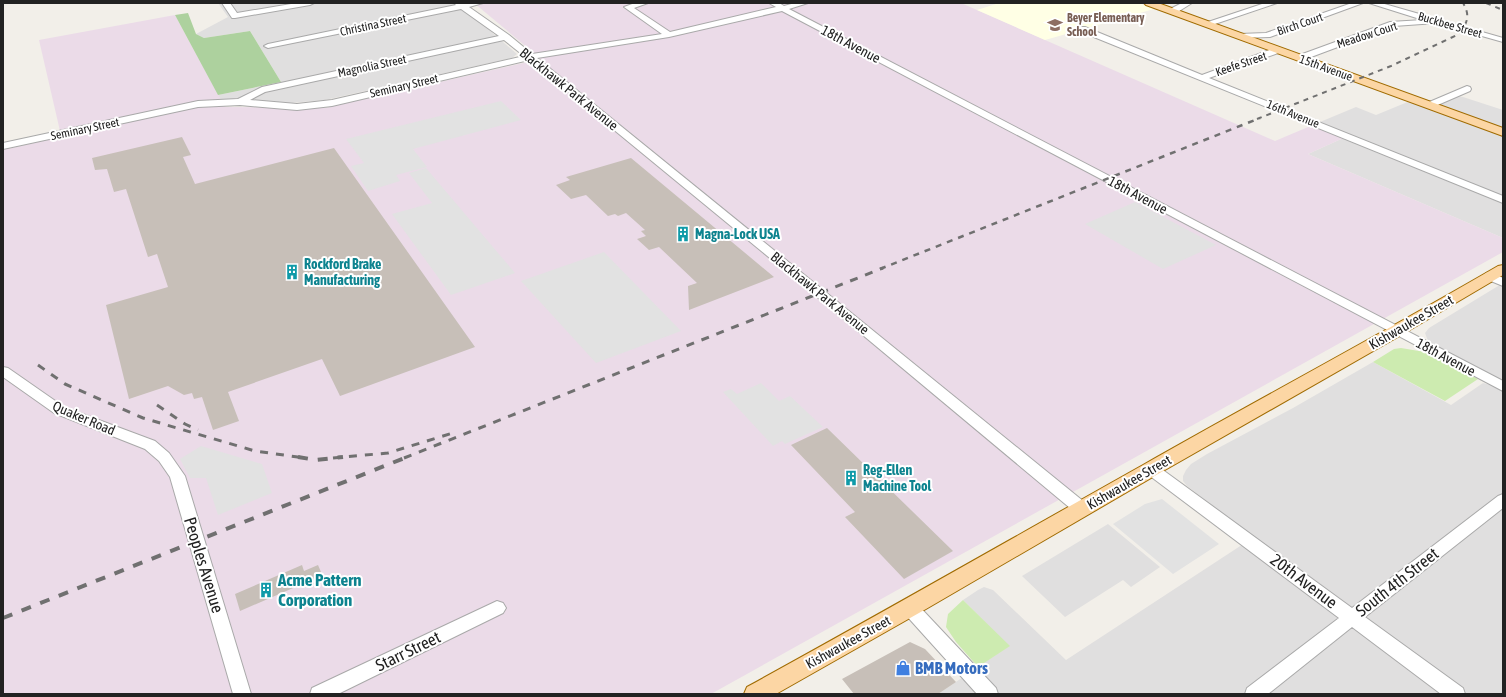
<svg xmlns="http://www.w3.org/2000/svg" width="1506" height="697" viewBox="0 0 1506 697" font-family="'Asap Condensed',sans-serif">
<style>
.residential{fill:#e0dfdf}
.industrial{fill:#ebdbe8}
.education{fill:#ffffe5}
.grass{fill:#cdebb0}
.forest{fill:#add19e}
.parking{fill:#e2e2e2}
.building{fill:#c7bfb8}
.lines{fill:none;stroke-linecap:round;stroke-linejoin:round}
.minor-casing{stroke:#a9a9a9;stroke-width:2}
.major-casing{stroke:#a06b00;stroke-width:2}
.minor{fill:#fff;fill-rule:evenodd}
.major{fill:#fcd6a4;fill-rule:evenodd}
.rail-far3{stroke:#707070;stroke-width:2;stroke-dasharray:5 5;stroke-linecap:butt}
.rail-far2{stroke:#707070;stroke-width:2.5;stroke-dasharray:6 6;stroke-linecap:butt}
.rail-far1{stroke:#707070;stroke-width:3;stroke-dasharray:8 8;stroke-linecap:butt}
.rail{stroke:#707070;stroke-width:4;stroke-dasharray:10 10;stroke-linecap:butt}
.labels{text-anchor:middle;dominant-baseline:central;stroke-width:4;stroke-linejoin:round;paint-order:stroke}
.far-education-label{font-size:12px;font-weight:bold;fill:#785e54;stroke:#fff;text-anchor:start}
.far-street-label{font-size:12px;fill:#222;stroke:#fff}
.street-label{font-size:14px;fill:#222;stroke:#fff}
.culture-label{font-size:14px;font-weight:bold;fill:#0d838f;stroke:#fff;text-anchor:start}
.near-street-label{font-size:17px;fill:#222;stroke:#fff}
.near-culture-label{font-size:17px;font-weight:bold;fill:#0d838f;stroke:#fff;text-anchor:start}
.near-shop-label{font-size:17px;font-weight:bold;fill:#366cbe;stroke:#fff;text-anchor:start}
</style>
<rect width="100%" height="100%" fill="#f2efe9"/>
<path class="residential" d="M218,3h247l1,7 51,44 -5,4 -187,42 -35,3 -69,-2 -3,-6 63,-13 -31,-51 -46,7 -8,-4 32,-17z
M1457,96l6,1 40,13v19l-65,-24z
M1410,101l93,34v103l-195,-84 42,-19 -30,-13 36,-15 20,8z
M1503,283v98l-68,-36 -7,-4 -3,-8 4,-5z
M1373,362l78,43 32,-22 8,2 12,6v303h-565l71,-48 -46,-46 15,-10 6,-3 9,3 73,70 188,-123 -67,-51 -4,-5v-5l3,-6 5,-6 16,-10 86,-46z
M1108,524l52,43 -29,20 -8,-7 -58,37 -43,-41z"/>
<path class="industrial" d="M474,3h487l314,138 45,-19 30,13 -42,19 195,84v14l-792,442h-708v-544l57,-13v-6l-21,-91 136,-25 50,92 100,1 216,-49z"/>
<path class="education" d="M999,3h140l15,6 -109,31 -68,-30z"/>
<path class="grass" d="M1401,348l24,4 53,27 -33,22 -72,-39 21,-13z
M963,600l47,46 -32,21 -22,-25 -10,-15 2,-13z"/>
<path class="forest" d="M188,13l8,21 8,4 46,-7 31,51 -63,13 -43,-80z"/>
<path class="parking" d="M501,101l20,19 -108,29 14,18 -31,8 4,6 -32,10 -17,-25 13,-3 -18,-24z
M426,168l89,105 -64,22 -59,-81 40,-11 -23,-30z
M1135,202l81,43 -53,24 -78,-45z
M604,252l77,79 -85,32 -75,-82z
M761,383l18,18 11,-5 33,31 -38,17 -3,-3 -9,5 -50,-54 8,-3 6,5z
M201,446l61,18 10,29 -54,22 -12,-37h-16l-10,-19z
M1162,499l57,45 -46,30 -60,-50 32,-20z"/>
<path class="building" d="M182,137l9,18 -8,2 12,27 139,-36 141,199 -135,49 -18,-37 -94,33 11,29 -26,9 -11,-33 -8,2 -2,-6 -8,2 -16,-9 -39,13 -23,-94 62,-18 -11,-33 -9,3 -22,-68 -12,3 -7,-23 -12,1 -3,-12z
M631,158l143,119 -85,33 -1,-24 9,-3 -38,-36 -10,3 -12,-11 9,-3 -5,-5 4,-1 -19,-17 -8,3 -3,-2 -7,2 -22,-21 -15,4 -15,-14 14,-5 -4,-3z
M827,428l126,123 -49,28 -59,-62 10,-5 -64,-67z
M302,565l2,6 14,-6 6,14 -15,7 -2,-4 -67,29 -5,-17z
M910,642l15,7 31,33 -18,12h-84l-12,-15z"/>
<g class="lines">
<g class="minor-casing">
<path id="minor" d="M222,3h8l7,10 60,-10h17l-4,2 -75,13h-3z
M454,3h29l-14,4 40,28 23,19 130,-20 -38,-27 11,-4h13l-14,5 36,24 106,-25 -7,-4h10l5,3 11,-3h13l-19,6 714,372v10l-721,-380 -113,26 -132,21 551,447 2,4 -2,4 -6,2 -6,-2 -260,-217 -287,-236 -197,46 -35,4 -57,-5 -42,2 -195,42v-6l195,-42 40,-2 24,-12 237,-51 -38,-27 -193,39 -4,-2 4,-2 188,-39zM504,40l20,16 -192,44 -35,4 -47,-4 15,-8z
M1182,3h10l-16,10h-6v-4z
M1265,3h12l-68,23h-3l-4,-2z
M1352,3h11l-93,34 -31,1 -4,-2 4,-2 27,-1z
M1369,3h12l122,35v4l-67,-19 -42,3 -91,34h-6l-1,-2 1,-2 93,-34 33,-2z
M1079,27h6l117,48 73,-27h6v4l-72,26 294,118v7l-424,-172z
M1467,86l3,1 1,2 -1,2 -37,16 -3,1 -5,-3 2,-2z
M1490,272l13,6v8l-17,-7 -2,-3 2,-3z
M3,367l5,1 56,39 91,34 14,12 16,23 66,218h-18l-63,-217 -11,-16 -14,-12 -91,-36 -51,-36z
M1151,464l5,1 196,143 146,-112 5,-2v14l-138,109 98,71 2,6h-24l-89,-67 -84,67h-23l2,-6 92,-70 -193,-145 -2,-4 2,-4z
M497,601l6,2 3,5 -3,5 -165,81h-28l2,-6z
M910,601l6,2 80,85 2,6h-21l-73,-81 -3,-5 3,-5z"/>
</g>
<g class="major-casing">
<path id="major" d="M1144,3h14l345,125v8l-357,-131z
M1503,265v10l-100,59 -245,140 -232,135 -150,85h-32l3,-7c133,-73 264,-148 396,-222 118,-67 238,-131 355,-199z"/>
</g>
<use href="#minor" class="minor"/>
<use href="#major" class="major"/>
<path class="rail-far3" d="M1486,3l17,7
M1257,119l134,-53 66,-31c10,-10 14,-19 6,-32"/>
<path class="rail-far2" d="M880,269l380,-151"/>
<path class="rail-far1" d="M38,365l27,19 78,34 112,33 50,7
M157,405l28,19 13,6
M333,458l55,-5 68,-21
M404,458l479,-190"/>
<path class="rail" d="M298,457l18,3 27,-3
M3,618l404,-161"/>
</g>
<defs>
<g id="school-bare" transform="scale(1.2)"><path d="M0-5L7-2L0 1L-7-2ZM-4 1L0 2.5L4 1V4Q0 6-4 4Z" fill="#8d6e63" stroke="#fff" stroke-width="2.5" paint-order="stroke"/></g>
<g id="building-bare" transform="scale(1.2)"><path d="M-4-6H4V6H1V3H-1V6H-4ZM-2.5-4.3h1.7v1.8h-1.7ZM.8-4.3h1.7v1.8H.8ZM-2.5-1h1.7V.8h-1.7ZM.8-1h1.7V.8H.8Z" fill="#0f9aa8" stroke="#fff" stroke-width="2.5" paint-order="stroke"/></g>
<g id="shop-bare" transform="scale(1.2)"><path d="M-5-2.5h2.3a2.7 3.5 0 0 1 5.4 0H5L5.5 6h-11ZM-1.5-2.5h3a1.5 2.3 0 0 0-3 0Z" fill="#3f7fe0" stroke="#fff" stroke-width="2.5" paint-order="stroke"/></g>
</defs>
<g fill-rule="evenodd">
<use href="#school-bare" x="1055" y="25"/>
<use href="#building-bare" x="683" y="234"/>
<use href="#building-bare" x="292" y="272"/>
<use href="#building-bare" x="851" y="478"/>
<use href="#building-bare" x="266" y="590"/>
<use href="#shop-bare" x="903" y="668"/>
</g>
<g class="labels">
<g class="far-education-label">
<text x="1067" y="18">Beyer Elementary<tspan x="1067" dy="14">School</tspan></text>
</g>
<g class="far-street-label">
<text transform="translate(1300 24) rotate(-19)">Birch Court</text>
<text transform="translate(373 25) rotate(-12)">Christina Street</text>
<text transform="translate(1450 25) rotate(16)">Buckbee Street</text>
<text transform="translate(1367 35) rotate(-18)">Meadow Court</text>
<text transform="translate(1241 64) rotate(-19)">Keefe Street</text>
<text transform="translate(372 66) rotate(-12)">Magnolia Street</text>
<text transform="translate(1326 68) rotate(20)">15th Avenue</text>
<text transform="translate(404 86) rotate(-13)">Seminary Street</text>
<text transform="translate(1293 114) rotate(22)">16th Avenue</text>
<text transform="translate(85 129) rotate(-12)">Seminary Street</text>
</g>
<g class="street-label">
<text transform="translate(851 44) rotate(28)">18th Avenue</text>
<text transform="translate(569 89) rotate(39)">Blackhawk Park Avenue</text>
<text transform="translate(1138 195) rotate(28)">18th Avenue</text>
<text transform="translate(820 293) rotate(39)">Blackhawk Park Avenue</text>
<text transform="translate(1411 322) rotate(-30)">Kishwaukee Street</text>
<text transform="translate(1446 357) rotate(28)">18th Avenue</text>
<text transform="translate(84 418) rotate(23)">Quaker Road</text>
<text transform="translate(1129 482) rotate(-30)">Kishwaukee Street</text>
<text transform="translate(848 642) rotate(-29)">Kishwaukee Street</text>
</g>
<g class="culture-label">
<text x="695" y="234">Magna-Lock USA</text>
<text x="304" y="264">Rockford Brake<tspan x="304" dy="16">Manufacturing</tspan></text>
<text x="863" y="470">Reg-Ellen<tspan x="863" dy="16">Machine Tool</tspan></text>
</g>
<g class="near-street-label">
<text transform="translate(204 565) rotate(73)">Peoples Avenue</text>
<text transform="translate(1304 581) rotate(37)">20th Avenue</text>
<text transform="translate(1397 582) rotate(-38)">South 4th Street</text>
<text transform="translate(408 651) rotate(-26)">Starr Street</text>
</g>
<g class="near-culture-label">
<text x="278" y="580">Acme Pattern<tspan x="278" dy="20">Corporation</tspan></text>
</g>
<g class="near-shop-label">
<text x="915" y="668">BMB Motors</text>
</g>
</g>
<rect width="1506" height="697" fill="none" stroke="#222222" stroke-width="8"/>
</svg>
